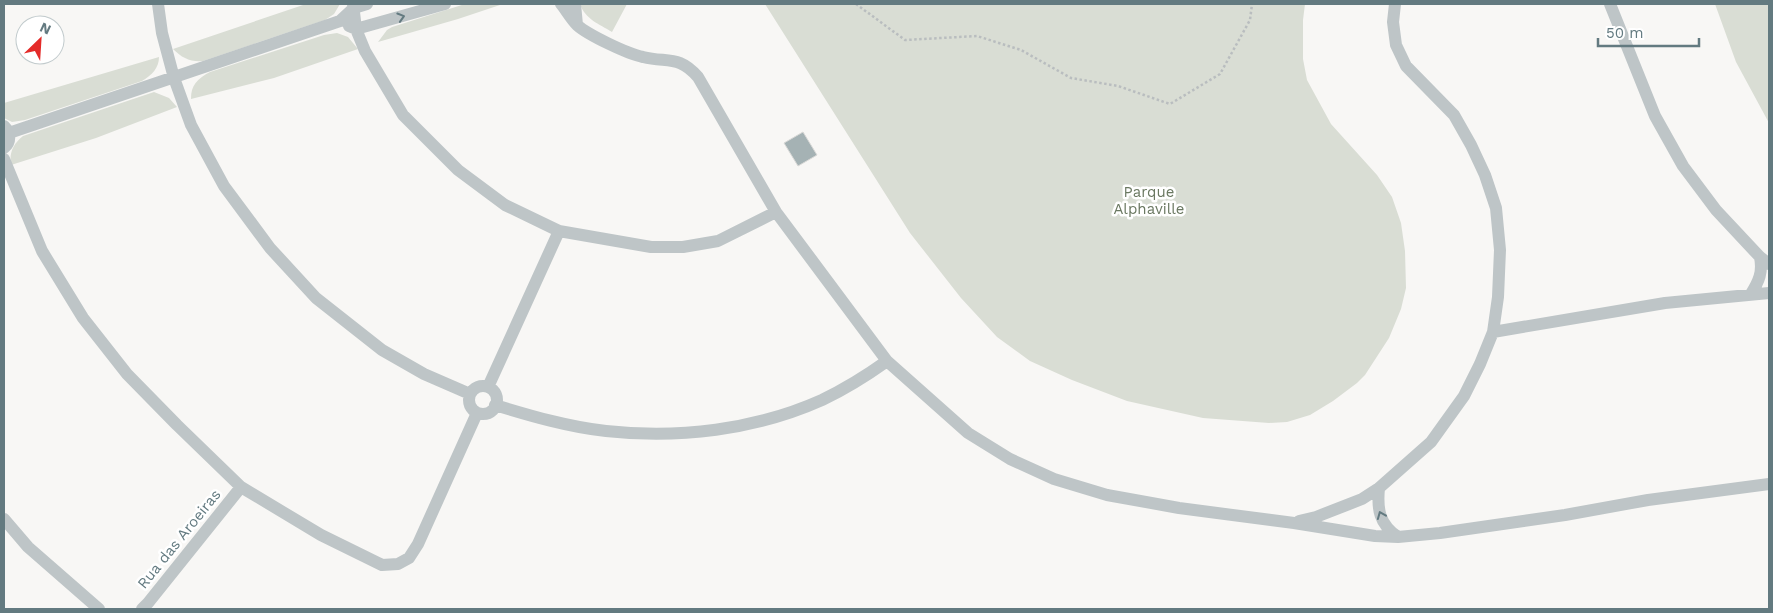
<svg xmlns="http://www.w3.org/2000/svg" width="1773" height="613" viewBox="0 0 1773 613" font-family="'Work Sans',sans-serif">
<style>
.green{fill:#d9ddd4}
.building{fill:#a5b2b4;stroke:#d9d9d7}
.lines{fill:none;stroke-linecap:round;stroke-linejoin:round}
.path{stroke:#b9bdbf;stroke-width:2.5;stroke-dasharray:2.5 2.5;stroke-linecap:butt}
.street{stroke:#bec5c7;stroke-width:12}
.oneway{stroke:#637a80}
.labels{text-anchor:middle;dominant-baseline:central;stroke-width:5;stroke-linejoin:round;paint-order:stroke}
.park-label{font-size:15px;fill:#6a7861;stroke:#fff}
.street-label{font-size:15px;fill:#637a80;stroke:#fff}
</style>
<rect width="100%" height="100%" fill="#f8f7f5"/>
<path class="green" d="M306,4h34l-6,10 -9,6 -122,41c-13,1 -21,-3 -30,-12z
M465,4h38l-45,15 -80,23 9,-12 5,-3z
M580,4h47l-15,28c-13,-8 -27,-13 -32,-28z
M765,4h540l-2,16v39l4,21 24,44 46,51 15,22 9,26 4,28 1,37 -5,21 -12,29 -24,37 -8,8 -24,18 -23,14 -23,7 -18,1 -66,-5 -76,-17 -55,-21 -42,-19 -33,-24 -36,-39 -51,-65z
M1715,4h54v119l-33,-61z
M337,33l11,4 10,12 -84,29 -83,21c0,-14 6,-20 19,-27l114,-37z
M159,57c0,11 -7,18 -17,24l-117,39 -13,2 -8,-4v-15z
M154,92l15,6 8,9 -81,31 -85,27c-2,-12 2,-21 12,-29z"/>
<path class="building" d="M803,132l14,23 -19,11 -14,-23z"/>
<g class="lines">
<path class="path" d="M856,4l49,36 72,-4 44,14 50,28 47,8 52,18 50,-30 30,-54 2,-16"/>
<path class="street" d="M158,4l4,29 12,45 17,47 33,61 46,62 46,50 66,52 42,24 46,20
M353,4l3,25 9,22 38,64 55,55 47,35 54,26 92,16h32l35,-6 58,-29
M561,4c5,6 10,15 16,21 11,10 51,29 66,32 25,6 36,-2 55,20l78,135 111,149 81,72 42,26 44,20 53,16 72,13 115,15 81,13 23,1 42,-4 125,-18 83,-15 121,-16
M575,4l2,21
M1610,4l45,112 28,50 33,44 44,47 9,7
M349,26l7,3 89,-25
M4,126c7,7 7,16 0,22
M9,133l331,-112 14,-13 13,-4
M4,159l38,92 41,67 44,56 50,51 64,62 80,48 61,30 16,-1 11,-6 9,-14 59,-131
M1751,294c8,-13 12,-22 9,-37
M1493,332l172,-29 104,-10
M469 400a14 14 0 1 1 28 0a14 14 0 1 1-28 0Z
M488,387l71,-156
M495,405c36,11 74,22 111,26 72,8 149,-1 216,-31 23,-11 44,-24 65,-39
M1379,488c-2,21 0,36 19,49
M4,519l24,28 71,62
M1299,521l17,-4 46,-18 17,-11 52,-46 33,-46 16,-32 13,-32 5,-35 2,-47 -4,-42 -11,-33 -14,-30 -17,-30 -48,-49 -10,-21 -3,-23 2,-18
M142,609l6,-6 93,-116"/>
</g>
<defs><path id="oneway-chevron" d="M-2-3.5L2.5 0L-2 3.5" fill="none" stroke-width="1.6" stroke-linecap="round" stroke-linejoin="round" transform="scale(1.25)"/></defs>
<g class="oneway">
<use href="#oneway-chevron" transform="translate(401 17) rotate(-17)"/>
<use href="#oneway-chevron" transform="translate(1381 515) rotate(-112)"/>
</g>
<g class="labels">
<g class="park-label">
<text x="1149" y="192">Parque<tspan x="1149" dy="17">Alphaville</tspan></text>
</g>
<g class="street-label">
<text transform="translate(179 539) rotate(-51)">Rua das Aroeiras</text>
</g>
</g>
<rect width="1773" height="613" fill="none" stroke="#637a80" stroke-width="10"/>
<g transform="translate(40 40) rotate(25)"><circle r="24" fill="#ffffff" stroke="#c1cacc"/>
<path d="M0-4L9 19L0 12L-9 19Z" fill="#e42b29"/>
<text y="-8" font-size="14" font-weight="bold" text-anchor="middle" fill="#637a80">N</text>
</g>
<path d="M1598 38v8h101v-8" fill="none" stroke="#637a80" stroke-width="2.5"/>
<text x="1606" y="38" font-size="15" fill="#637a80" stroke="#ffffff" stroke-width="4" paint-order="stroke">50 m</text>
</svg>
